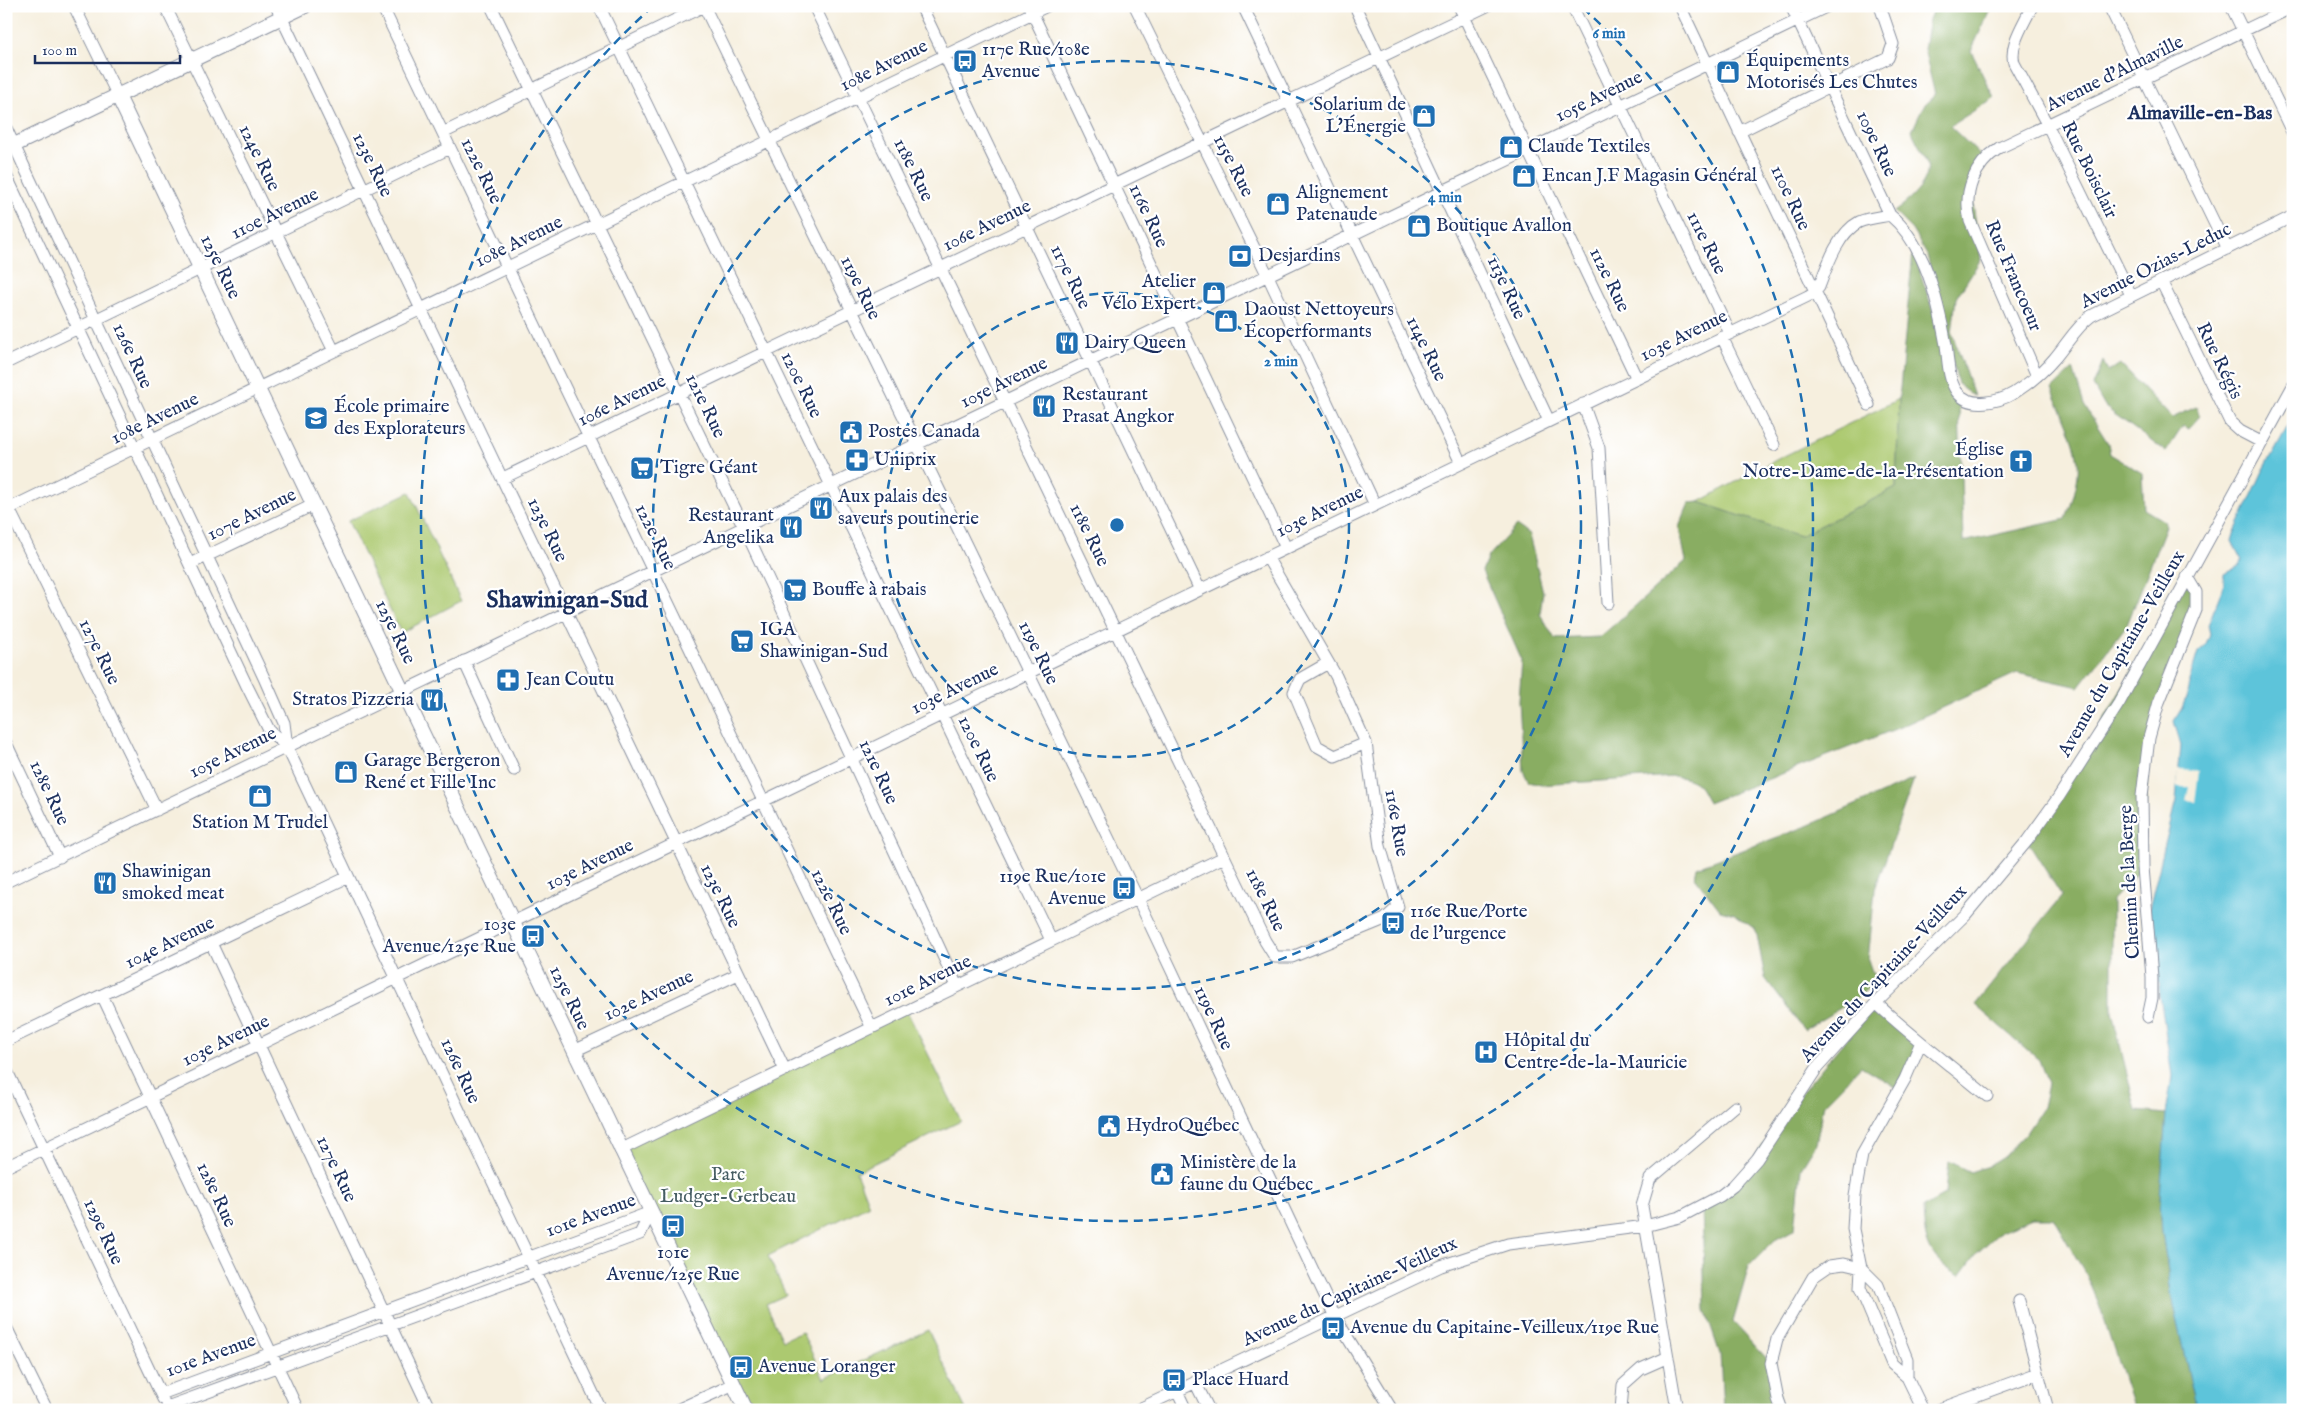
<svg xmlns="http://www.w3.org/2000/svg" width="2299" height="1416" viewBox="0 0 2299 1416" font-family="'IM FELL English',serif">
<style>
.green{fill:#acc970;stroke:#647c67}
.forest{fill:#89ad62;stroke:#526e60}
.water{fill:#5dc4da;stroke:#3c7a9c}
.pier{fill:#f6efde}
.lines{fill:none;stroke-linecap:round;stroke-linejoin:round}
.minor-casing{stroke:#888f9e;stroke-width:13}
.major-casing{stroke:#888f9e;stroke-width:16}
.minor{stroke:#fff;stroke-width:11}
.major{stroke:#fff;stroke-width:14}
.ring{fill:none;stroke:#1f6fb2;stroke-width:2.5;stroke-dasharray:9 6}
.labels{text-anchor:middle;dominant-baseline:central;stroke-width:4.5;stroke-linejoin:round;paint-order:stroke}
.poi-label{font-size:19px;fill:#1b2f5e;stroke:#fff;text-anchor:start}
.street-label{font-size:19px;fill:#1b2f5e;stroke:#fff}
.park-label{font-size:19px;fill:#465d63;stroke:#fff}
.neighbourhood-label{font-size:20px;font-weight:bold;fill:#1b2f5e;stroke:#fff}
.district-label{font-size:24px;font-weight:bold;fill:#1b2f5e;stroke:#fff}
.centre{fill:#1f6fb2;stroke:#fff;stroke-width:2.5}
.ring-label{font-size:15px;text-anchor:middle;font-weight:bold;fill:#1f6fb2;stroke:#fff;stroke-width:4.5;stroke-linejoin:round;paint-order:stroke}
</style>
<rect width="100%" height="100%" fill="#fff"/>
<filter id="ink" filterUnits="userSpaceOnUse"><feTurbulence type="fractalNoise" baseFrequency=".02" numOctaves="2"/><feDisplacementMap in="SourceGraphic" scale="10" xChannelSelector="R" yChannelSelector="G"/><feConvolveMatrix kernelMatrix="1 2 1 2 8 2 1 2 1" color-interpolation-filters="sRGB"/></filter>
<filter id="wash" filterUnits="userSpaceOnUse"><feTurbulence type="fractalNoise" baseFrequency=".0096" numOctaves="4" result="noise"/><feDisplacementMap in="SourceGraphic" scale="20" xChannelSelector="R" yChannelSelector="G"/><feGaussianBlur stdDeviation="1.12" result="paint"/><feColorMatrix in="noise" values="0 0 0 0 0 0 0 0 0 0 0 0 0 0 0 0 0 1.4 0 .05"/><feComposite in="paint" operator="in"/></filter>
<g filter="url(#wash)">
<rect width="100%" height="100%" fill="#f6efde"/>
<path class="green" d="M1899,399l-3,89 -96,48 -101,-34 77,-42z
M410,492l51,109 -60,32 -53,-112z
M907,1011l54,110 -105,51 13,33 -101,51 18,39 -20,9 17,36 19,-8 22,47 104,-49 38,80h-220l-126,-260z"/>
<path class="forest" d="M1935,6h57l-21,45 23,47 -44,28 33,32 -13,24 11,77 -25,39 -4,35 22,63 -16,-12 -31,-129 -15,-25 -18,-18c13,-10 37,-28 33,-48 -2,-10 -11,-22 -15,-33l12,-26 11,-10 -11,-46 5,-30z
M1913,251l27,81 15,65 4,7 4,138 103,-23c6,-17 14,-39 12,-57 -3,-25 -16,-50 -26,-73l21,-20 11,36 24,38 2,11 32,19 2,36 20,12 2,5 -39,99 -48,62 -62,-14 -119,55 -190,75c-9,-20 -12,-23 -34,-27l-133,9 -12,-3 -6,-11 -4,-70 3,-40 -40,-90 6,-14 28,-31 13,9 14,57 -3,22 15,25 45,-2 86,-76 -7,-34 10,-24 10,-1 101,34 96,-48 3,-89z
M2103,361l5,11 12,-8 52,54 24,-11 4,9 -12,13 -5,-3 -17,26 -61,-45 -12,-21z
M2187,577l9,15 -47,146 -6,129 -31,33v112l24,99 30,3 -6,85 2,32 11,74 24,105h-63l-35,-106 -12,-28 -34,-58h-21l-31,13 -24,22 -17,23c-32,-17 -36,-35 -37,-69l23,-13 3,-33 21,11 18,-6 16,-10 22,-23 17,-26 5,-23 -9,-24 -64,-55 87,-109 -35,-55 31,-43z
M1914,779l-39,110 -7,72 7,18 -16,18 -55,33 -39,-52 -9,-48 -21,-16 -15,-4 -25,-33 2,-10 113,-42z
M1876,1003l45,39 -22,47 -38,-23 -37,38 -8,40 -15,24 -6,61 -20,11 -26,26 -16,56 38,41 11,47h-59l-3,-56 -15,-44 -3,-103 31,-21 68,-93z"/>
<path class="water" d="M2293,417v993h-96l-24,-105 -11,-74 -2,-32 6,-85 6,-37 -24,-164 28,-113 5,-54 -7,-25 8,-13 7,-18v-9l9,-29 7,-6 5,-12 -2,-9 16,-41v-10l15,-8 3,-5 -10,-20 2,-7 29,-63z"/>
<path class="pier" d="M2178,770l21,1 -4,31 -9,-1 3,-14h-12z"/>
</g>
<g filter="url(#ink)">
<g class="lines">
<g class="minor-casing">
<path id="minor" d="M74,6l44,90
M165,6l169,345
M276,6l509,1064
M382,6l490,1022
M491,6l253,521 213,459
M599,6l452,934
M704,6l434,893 197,418 57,93
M814,6l451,935 10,16h17l93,-38 13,-12 -18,-61 -14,-103 -30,-67 -69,-119
M921,6l279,584
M1135,6l133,270 107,229
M1243,6l218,457
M1355,6l194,415
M1459,6l178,373
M1572,6l158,327
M1680,6l189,399
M1791,6l99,209c35,29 48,86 56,130 2,14 2,35 11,47 13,17 42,10 57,1 14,-9 29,-21 40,-34 13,-15 22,-32 37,-43l202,-100
M2032,6c-8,18 -23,38 -18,57l34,63 83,169
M2109,6l118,243
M2231,6l62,128
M1030,8l256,540
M6,128l259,552 19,43 3,24 314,663
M1739,132l149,-74 5,-14 -13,-38
M443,133l261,-127
M6,175l240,509 23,46 18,17
M2161,281l69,141 10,9 21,11
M1722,337l52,108
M6,363l444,-215
M2037,376l-67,-155c-7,-29 4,-56 29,-73l294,-141
M1583,404l16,44 9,155
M503,478l984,-472
M9,509l148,301
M6,510l1041,-504
M190,564l123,-59
M464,661l50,109
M1328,663l-28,16 -6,13 23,54 18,10 31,-13
M6,743l54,114
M6,882l1822,-876
M211,943l219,467
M102,995l196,415
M1876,1003c35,33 74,62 111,93
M2148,1017l4,-19v-21l-9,-110 -1,-71 7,-58 10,-36 37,-92v-18l-9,-15
M6,1041l342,-164
M574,1051l164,-77
M6,1069l157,330
M620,1150l604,-293
M6,1167l1802,-871 7,-4 4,-5c8,-21 19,-54 40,-65 9,-4 21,-5 31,-7
M1861,1268l17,17 29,74v18l16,33
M2019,1301l29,109
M6,1327l41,83
M1907,1377l-15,-13 -32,-76 1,-20 -8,-39 2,-34 7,-40 43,-76 16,-37
M1195,1382l14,28
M1177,1391l9,19
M161,1394l490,-182
M167,1407l473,-173 11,-22
M677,1410l57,-26
M1137,1410l304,-144 67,-22 137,-18 35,-9 40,-21 13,-10 24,-27 60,-91 59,-65 90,-89 61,-73 31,-43 61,-95 174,-317
M1621,1410l2,-25 18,-16 25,-11
M1677,1410l-35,-204 8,-27 85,-72
M1782,1410l-4,-11 -7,-36 6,-24 36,-62 16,-11 15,-2 17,4
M1937,1410l101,-37"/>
</g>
<g class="major-casing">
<path id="major" d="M118,96l628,1314
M6,149l299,-143"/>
</g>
<use href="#minor" class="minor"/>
<use href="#major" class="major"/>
</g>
</g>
<g class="ring">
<circle cx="1117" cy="525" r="232"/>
<circle cx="1117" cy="525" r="464"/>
<path d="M1583 8A696 696 0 1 1 651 8"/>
</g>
<defs>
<g id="bus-square" transform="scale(1.25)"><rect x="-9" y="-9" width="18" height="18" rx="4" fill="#1f6fb2" stroke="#fff"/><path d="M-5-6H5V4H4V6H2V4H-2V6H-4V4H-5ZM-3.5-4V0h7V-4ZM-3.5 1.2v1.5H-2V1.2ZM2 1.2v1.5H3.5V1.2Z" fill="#fff"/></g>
<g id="shop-square" transform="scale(1.25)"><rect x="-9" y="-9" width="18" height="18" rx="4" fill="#1f6fb2" stroke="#fff"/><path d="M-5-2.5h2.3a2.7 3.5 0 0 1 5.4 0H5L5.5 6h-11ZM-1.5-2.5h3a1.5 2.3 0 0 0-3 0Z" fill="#fff"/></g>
<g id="bank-square" transform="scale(1.25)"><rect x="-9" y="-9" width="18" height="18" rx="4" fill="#1f6fb2" stroke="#fff"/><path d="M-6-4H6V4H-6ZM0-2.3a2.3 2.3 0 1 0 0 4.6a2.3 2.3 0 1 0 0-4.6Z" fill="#fff"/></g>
<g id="restaurant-square" transform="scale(1.25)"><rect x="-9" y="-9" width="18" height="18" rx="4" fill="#1f6fb2" stroke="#fff"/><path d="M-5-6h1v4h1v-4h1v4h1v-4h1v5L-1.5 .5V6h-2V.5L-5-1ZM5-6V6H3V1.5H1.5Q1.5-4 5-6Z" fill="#fff"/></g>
<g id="school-square" transform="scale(1.25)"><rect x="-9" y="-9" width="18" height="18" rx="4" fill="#1f6fb2" stroke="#fff"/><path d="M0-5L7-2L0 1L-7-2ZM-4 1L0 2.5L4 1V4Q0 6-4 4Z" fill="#fff"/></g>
<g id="civic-square" transform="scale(1.25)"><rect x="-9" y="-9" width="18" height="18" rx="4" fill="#1f6fb2" stroke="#fff"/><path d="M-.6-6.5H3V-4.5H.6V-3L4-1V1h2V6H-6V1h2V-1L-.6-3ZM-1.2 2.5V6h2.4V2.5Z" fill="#fff"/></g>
<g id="pharmacy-square" transform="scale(1.25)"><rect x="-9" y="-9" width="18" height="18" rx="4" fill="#1f6fb2" stroke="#fff"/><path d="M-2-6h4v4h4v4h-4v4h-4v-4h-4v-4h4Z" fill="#fff"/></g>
<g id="church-square" transform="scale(1.25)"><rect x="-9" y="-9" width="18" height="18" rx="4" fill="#1f6fb2" stroke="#fff"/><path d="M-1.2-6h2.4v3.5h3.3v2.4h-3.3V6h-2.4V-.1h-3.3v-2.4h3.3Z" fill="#fff"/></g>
<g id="supermarket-square" transform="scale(1.25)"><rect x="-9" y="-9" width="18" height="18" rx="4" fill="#1f6fb2" stroke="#fff"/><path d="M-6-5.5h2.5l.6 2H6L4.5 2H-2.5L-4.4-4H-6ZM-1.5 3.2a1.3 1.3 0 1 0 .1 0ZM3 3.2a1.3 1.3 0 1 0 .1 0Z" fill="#fff"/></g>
<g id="hospital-square" transform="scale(1.25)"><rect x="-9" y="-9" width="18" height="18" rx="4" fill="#1f6fb2" stroke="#fff"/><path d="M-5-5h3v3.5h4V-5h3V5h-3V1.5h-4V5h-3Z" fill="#fff"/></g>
</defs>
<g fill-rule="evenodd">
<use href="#bus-square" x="965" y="61"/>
<use href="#shop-square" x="1728" y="72"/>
<use href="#shop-square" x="1424" y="116"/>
<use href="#shop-square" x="1511" y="147"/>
<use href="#shop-square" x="1524" y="176"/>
<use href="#shop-square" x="1278" y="204"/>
<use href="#shop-square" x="1419" y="226"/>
<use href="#bank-square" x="1240" y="256"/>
<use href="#shop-square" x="1214" y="293"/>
<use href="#shop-square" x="1226" y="321"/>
<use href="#restaurant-square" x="1067" y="343"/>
<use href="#restaurant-square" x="1044" y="406"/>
<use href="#school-square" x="316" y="418"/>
<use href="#civic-square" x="851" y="432"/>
<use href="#pharmacy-square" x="857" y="460"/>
<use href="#church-square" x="2021" y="461"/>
<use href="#supermarket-square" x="642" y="468"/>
<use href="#restaurant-square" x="821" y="508"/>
<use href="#restaurant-square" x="791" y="527"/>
<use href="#supermarket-square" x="795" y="590"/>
<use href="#supermarket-square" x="742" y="641"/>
<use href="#pharmacy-square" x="508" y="680"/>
<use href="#restaurant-square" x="432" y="700"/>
<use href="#shop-square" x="346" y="772"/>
<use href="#shop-square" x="260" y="796"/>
<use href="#restaurant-square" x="105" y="883"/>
<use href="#bus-square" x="1124" y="888"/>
<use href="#bus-square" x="1393" y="923"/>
<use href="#bus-square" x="533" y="936"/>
<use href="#hospital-square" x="1486" y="1052"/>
<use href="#civic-square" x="1109" y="1126"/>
<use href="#civic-square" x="1162" y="1174"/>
<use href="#bus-square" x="673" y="1226"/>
<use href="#bus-square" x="1333" y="1328"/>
<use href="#bus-square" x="741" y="1367"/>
<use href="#bus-square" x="1174" y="1380"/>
</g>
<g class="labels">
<g class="poi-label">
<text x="982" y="50">117e Rue/108e<tspan x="982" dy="22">Avenue</tspan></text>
<text x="1746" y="61">Équipements<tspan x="1746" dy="22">Motorisés Les Chutes</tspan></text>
<text x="1406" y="105" text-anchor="end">Solarium de<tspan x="1406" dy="22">L'Énergie</tspan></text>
<text x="1528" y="147">Claude Textiles</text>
<text x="1542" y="176">Encan J.F Magasin Général</text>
<text x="1296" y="193">Alignement<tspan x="1296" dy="22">Patenaude</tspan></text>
<text x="1436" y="226">Boutique Avallon</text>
<text x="1258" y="256">Desjardins</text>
<text x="1196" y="282" text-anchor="end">Atelier<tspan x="1196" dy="22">Vélo Expert</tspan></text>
<text x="1244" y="310">Daoust Nettoyeurs<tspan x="1244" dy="22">Écoperformants</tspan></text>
<text x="1084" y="343">Dairy Queen</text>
<text x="1062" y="395">Restaurant<tspan x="1062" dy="22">Prasat Angkor</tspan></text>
<text x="334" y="407">École primaire<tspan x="334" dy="22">des Explorateurs</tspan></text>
<text x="868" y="432">Postes Canada</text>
<text x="2004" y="450" text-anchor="end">Église<tspan x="2004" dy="22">Notre-Dame-de-la-Présentation</tspan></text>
<text x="874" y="460">Uniprix</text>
<text x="660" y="468">Tigre Géant</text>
<text x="838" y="497">Aux palais des<tspan x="838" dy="22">saveurs poutinerie</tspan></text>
<text x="774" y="516" text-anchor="end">Restaurant<tspan x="774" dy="22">Angelika</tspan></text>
<text x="812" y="590">Bouffe à rabais</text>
<text x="760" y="630">IGA<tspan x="760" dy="22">Shawinigan-Sud</tspan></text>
<text x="526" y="680">Jean Coutu</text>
<text x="414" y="700" text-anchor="end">Stratos Pizzeria</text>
<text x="364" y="761">Garage Bergeron<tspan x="364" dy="22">René et Fille Inc</tspan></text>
<text x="260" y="823" text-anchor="middle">Station M Trudel</text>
<text x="122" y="872">Shawinigan<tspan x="122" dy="22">smoked meat</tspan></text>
<text x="1106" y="877" text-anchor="end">119e Rue/101e<tspan x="1106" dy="22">Avenue</tspan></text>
<text x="1410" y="912">116e Rue/Porte<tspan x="1410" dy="22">de l'urgence</tspan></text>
<text x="516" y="925" text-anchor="end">103e<tspan x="516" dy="22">Avenue/125e Rue</tspan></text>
<text x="1504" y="1041">Hôpital du<tspan x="1504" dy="22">Centre-de-la-Mauricie</tspan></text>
<text x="1126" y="1126">HydroQuébec</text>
<text x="1180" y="1163">Ministère de la<tspan x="1180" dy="22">faune du Québec</tspan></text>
<text x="673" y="1253" text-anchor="middle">101e<tspan x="673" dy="22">Avenue/125e Rue</tspan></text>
<text x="1350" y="1328">Avenue du Capitaine-Veilleux/119e Rue</text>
<text x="758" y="1367">Avenue Loranger</text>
<text x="1192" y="1380">Place Huard</text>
</g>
<g class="street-label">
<text transform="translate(884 66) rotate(-26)">108e Avenue</text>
<text transform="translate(2115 74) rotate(-26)">Avenue d'Almaville</text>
<text transform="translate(1599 97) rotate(-26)">105e Avenue</text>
<text transform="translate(1876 144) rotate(65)">109e Rue</text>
<text transform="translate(259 158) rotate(64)">124e Rue</text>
<text transform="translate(372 165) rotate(64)">123e Rue</text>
<text transform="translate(1233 166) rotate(63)">115e Rue</text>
<text transform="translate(913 170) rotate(64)">118e Rue</text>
<text transform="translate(2089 170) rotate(64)">Rue Boisclair</text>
<text transform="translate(481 171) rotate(64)">122e Rue</text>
<text transform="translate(1790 198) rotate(65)">110e Rue</text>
<text transform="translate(275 214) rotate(-26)">110e Avenue</text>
<text transform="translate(1148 216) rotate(65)">116e Rue</text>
<text transform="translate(987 226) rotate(-26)">106e Avenue</text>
<text transform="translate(519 242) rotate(-26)">108e Avenue</text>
<text transform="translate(1706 243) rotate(64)">111e Rue</text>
<text transform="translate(2156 266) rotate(-27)">Avenue Ozias-Leduc</text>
<text transform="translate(220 267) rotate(64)">125e Rue</text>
<text transform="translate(2013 276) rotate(67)">Rue Francoeur</text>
<text transform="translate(1070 277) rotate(64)">117e Rue</text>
<text transform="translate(1609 280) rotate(64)">112e Rue</text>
<text transform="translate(860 288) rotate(64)">119e Rue</text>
<text transform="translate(1506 288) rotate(65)">113e Rue</text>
<text transform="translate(1684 336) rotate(-26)">103e Avenue</text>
<text transform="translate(1426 349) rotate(64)">114e Rue</text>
<text transform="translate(132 356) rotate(65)">126e Rue</text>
<text transform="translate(2219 361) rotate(64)">Rue Régis</text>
<text transform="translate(1004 383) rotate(-26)">105e Avenue</text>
<text transform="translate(801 385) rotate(64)">120e Rue</text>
<text transform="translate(622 401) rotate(-26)">106e Avenue</text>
<text transform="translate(705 406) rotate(64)">121e Rue</text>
<text transform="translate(155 419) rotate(-26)">108e Avenue</text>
<text transform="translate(1320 512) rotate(-26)">103e Avenue</text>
<text transform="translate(252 515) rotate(-26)">107e Avenue</text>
<text transform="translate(547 530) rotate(64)">123e Rue</text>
<text transform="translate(1089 535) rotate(64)">118e Rue</text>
<text transform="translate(655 537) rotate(64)">122e Rue</text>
<text transform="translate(395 632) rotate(64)">125e Rue</text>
<text transform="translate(99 652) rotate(64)">127e Rue</text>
<text transform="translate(1038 653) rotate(64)">119e Rue</text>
<text transform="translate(2122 654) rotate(-60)">Avenue du Capitaine-Veilleux</text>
<text transform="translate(955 689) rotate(-26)">103e Avenue</text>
<text transform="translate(978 749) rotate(64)">120e Rue</text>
<text transform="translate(233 753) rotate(-26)">105e Avenue</text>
<text transform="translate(878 772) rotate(65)">121e Rue</text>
<text transform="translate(49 793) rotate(65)">128e Rue</text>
<text transform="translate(1396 823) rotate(80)">116e Rue</text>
<text transform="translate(590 865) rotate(-26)">103e Avenue</text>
<text transform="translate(2130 882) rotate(-93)">Chemin de la Berge</text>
<text transform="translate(720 896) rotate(64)">123e Rue</text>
<text transform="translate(1265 900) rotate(64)">118e Rue</text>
<text transform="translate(831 902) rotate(64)">122e Rue</text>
<text transform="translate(170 943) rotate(-26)">104e Avenue</text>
<text transform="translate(1884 974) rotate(-47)">Avenue du Capitaine-Veilleux</text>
<text transform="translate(928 981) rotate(-26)">101e Avenue</text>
<text transform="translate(649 996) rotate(-25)">102e Avenue</text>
<text transform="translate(569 998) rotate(64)">125e Rue</text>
<text transform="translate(1213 1018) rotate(65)">119e Rue</text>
<text transform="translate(226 1041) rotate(-26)">103e Avenue</text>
<text transform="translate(460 1071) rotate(65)">126e Rue</text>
<text transform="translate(336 1169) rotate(65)">127e Rue</text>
<text transform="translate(216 1195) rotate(65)">128e Rue</text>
<text transform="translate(591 1216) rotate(-20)">101e Avenue</text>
<text transform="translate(103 1232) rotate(65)">129e Rue</text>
<text transform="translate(1350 1292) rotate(-25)">Avenue du Capitaine-Veilleux</text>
<text transform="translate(211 1356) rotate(-20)">101e Avenue</text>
</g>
<g class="park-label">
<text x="728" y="1175">Parc<tspan x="728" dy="22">Ludger-Gerbeau</tspan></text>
</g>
<g class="neighbourhood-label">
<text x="2200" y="113">Almaville-en-Bas</text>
</g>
<g class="district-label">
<text x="567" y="600">Shawinigan-Sud</text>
</g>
</g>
<circle cx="1117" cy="525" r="8" class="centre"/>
<g class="ring-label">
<text x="1609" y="38">6 min</text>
<text x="1445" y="202">4 min</text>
<text x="1281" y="366">2 min</text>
</g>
<rect width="2299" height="1416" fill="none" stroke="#fff" stroke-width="25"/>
<path d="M35 55v8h145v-8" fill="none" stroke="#1b2f5e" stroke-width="2.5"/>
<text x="42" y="55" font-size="15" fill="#1b2f5e" stroke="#ffffff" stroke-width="4" paint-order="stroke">100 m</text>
</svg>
